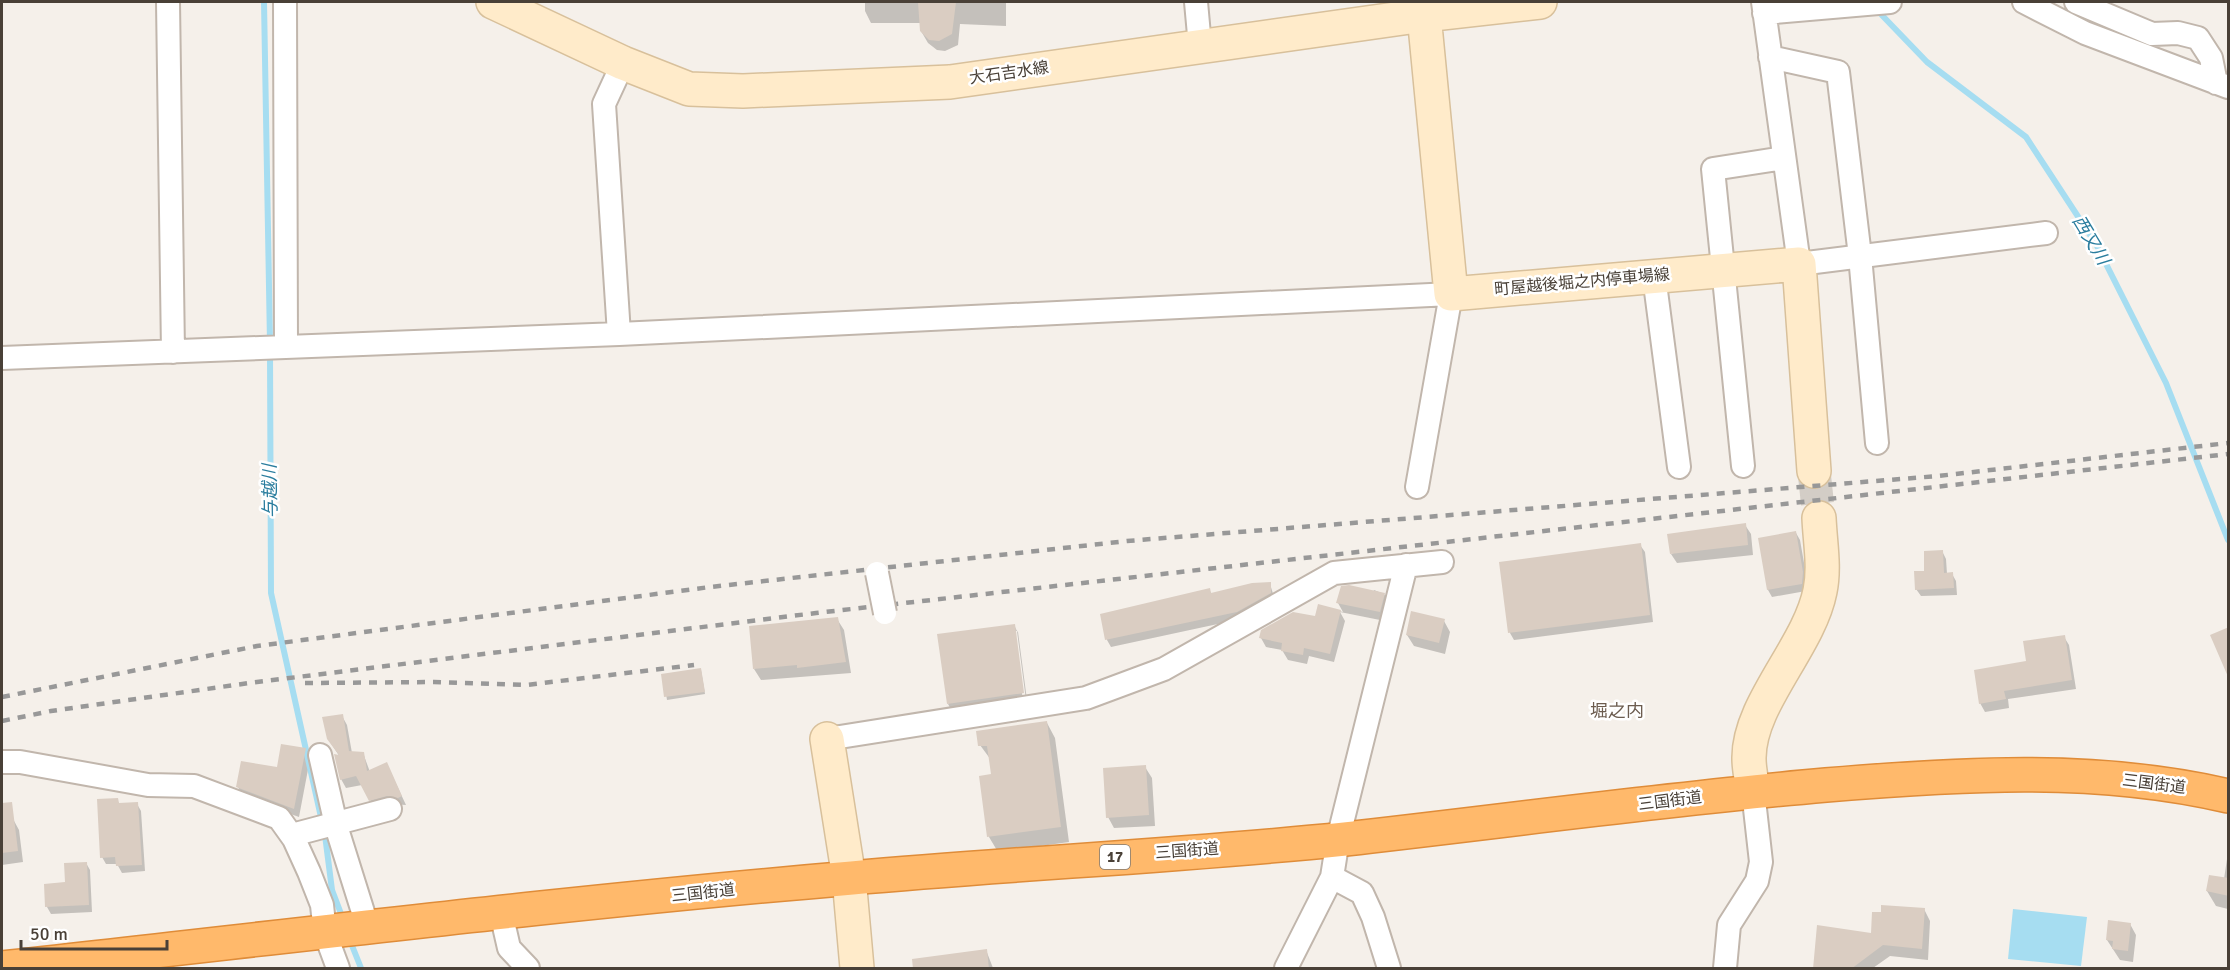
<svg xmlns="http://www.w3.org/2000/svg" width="2230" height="970" viewBox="0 0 2230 970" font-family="Signika,'Noto Sans JP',sans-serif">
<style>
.water{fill:#a6ddf1}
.shadow{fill:#0003}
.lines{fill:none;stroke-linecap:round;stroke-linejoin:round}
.stream{stroke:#a6ddf1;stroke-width:6}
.building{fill:#dacdc2}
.secondary-tunnel{stroke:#d3cdc6;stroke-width:33;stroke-dasharray:33 16;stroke-linecap:butt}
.street-casing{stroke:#c1b6ac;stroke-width:26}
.secondary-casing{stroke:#d8c09b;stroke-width:36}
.highway-casing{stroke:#df8c39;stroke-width:36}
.street{stroke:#fff;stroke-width:22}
.secondary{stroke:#ffebca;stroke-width:33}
.highway{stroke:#ffb96b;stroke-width:33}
.rail{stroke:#989898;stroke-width:4.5;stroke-dasharray:8 8;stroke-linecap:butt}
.street-bridge-casing{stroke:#c1b6ac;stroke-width:26;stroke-linecap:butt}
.street-bridge{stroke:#fff;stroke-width:22}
.labels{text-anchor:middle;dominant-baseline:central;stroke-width:5;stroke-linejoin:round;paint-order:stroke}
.shield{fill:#fff;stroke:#807973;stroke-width:1.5}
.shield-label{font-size:15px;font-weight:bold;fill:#494037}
.street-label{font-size:16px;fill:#494037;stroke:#fff}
.water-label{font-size:18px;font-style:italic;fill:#2a7d9e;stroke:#fff}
.neighbourhood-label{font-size:18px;fill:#6c5c4f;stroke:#fff}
</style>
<rect width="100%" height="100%" fill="#f5f0ea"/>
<path class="water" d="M2013,909l74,8 -6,49 -73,-7z"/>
<path class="shadow" d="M865,2h141v24l-46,-2 -2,21 -13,6 -8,-1 -9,-7 -7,-12v-8h-50l-6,-12z
M1745,525l6,9 2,21 -76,8 -6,-9z
M1796,533l4,7 7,40 -1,11 -34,6 -4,-7 -8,-51z
M1640,545l5,7 8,70 -139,18 -4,-7 -9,-70z
M1942,551l4,8 1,15h5l4,7 1,14 -36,1 -5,-7z
M1270,584l5,16 -34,19 -130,28 -4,-7 -6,-25 108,-25 3,4z
M1374,590l10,4 6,9 -5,18 -45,-9 5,9 -11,41 -25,-6 -2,8 -19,-4 -6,-10 -16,-3 -5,-9 55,-20 3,-12 24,6 -5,-9 35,-10z
M837,619l7,11 7,43 -90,7 -7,-11z
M1444,621l6,11 -5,22 -31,-8 -7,-11z
M1014,625l3,6h-3l9,70 -71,10 -4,-7z
M1017,631l1,1 9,68h-1z
M2064,637l5,8 7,44 -68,10 1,9 -24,4 -5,-9 48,-41z
M701,670l4,24 -38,6 -4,-25z
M342,716l5,9 5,28h11l7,19 21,1 15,32 -14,-1 -17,5 -13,-24 -16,3 -5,-9 -1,-22 -12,-18z
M1047,723l8,15 14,104 -71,10 -9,-15 -8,-60 12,-2 -2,-15 -11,-15z
M305,750l5,9 -11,58 -56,-20 -5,-10 40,-18z
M1145,767l7,11 3,48 -41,2 -6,-11z
M117,800l3,5 17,-1 4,7 4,60 -23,2 -5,-9h-11l-4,-7z
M13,819l6,11 4,32 -21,3v-45z
M2227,859l1,1v49l-12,-3 -9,-15 17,-12z
M86,863l4,7 2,42 -41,2 -4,-7 -2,-22 22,-1z
M1924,909l6,12 -2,39 -38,-4 -17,12h-58l58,-34z
M2130,924l6,11 -3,27 -13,-2 -13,-20z
M986,950l7,18h-61z"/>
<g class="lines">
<path class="stream" d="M264,2l6,341
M1875,8l52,54 99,75 70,107 70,139 62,157
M270,353l1,240 54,242 7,55 11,29
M349,938l12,30"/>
</g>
<path class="building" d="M918,2h38l-4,32 -13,7 -10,-1 -9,-9z
M1746,523l2,22 -78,9 -3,-20z
M1796,531l7,41 -1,12 -35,6 -9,-52z
M1641,543l9,72 -142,18 -9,-71z
M1943,550l1,23 9,-1 1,16 -39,2 -1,-19h10v-20z
M1271,582v11l-34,19 -132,28 -5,-26 110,-26 1,5 41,-10z
M1349,585l36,8 -5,19 -44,-9 5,-17z
M1318,604l23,6 -11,44 -26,-6 -1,7 -22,-4 1,-8 -23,-5 2,-8 32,-18 22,4z
M1411,611l34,8 -6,24 -33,-8z
M838,617l8,45 -49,6v-3l-44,4 -4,-43z
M1015,624l9,69 -77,11 -10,-70z
M2229,627v52l-19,-44z
M2065,635l7,45 -68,11 2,8 -27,5 -5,-34 52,-9 -3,-20z
M701,668l4,24 -41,5 -3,-23z
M343,714l6,37 15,1 3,19 20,-9 15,34 -4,2 -11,-2 -18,5 -13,-25 -16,4 -6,-26 5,1 -12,-16 -5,-22z
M1047,721l14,106 -74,10 -8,-61 12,-2 -4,-28h-9l-2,-15z
M281,744l25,4 -12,61 -58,-22 5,-26 36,6z
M1146,765l3,50 -43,3 -3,-50z
M118,798l1,5 19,-1 4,63 -26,1 -1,-9 -15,1 -3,-59z
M12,802l6,49 -16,2v-50z
M87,862l2,43 -44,2 -1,-23 21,-2 -1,-19z
M2209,875l20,3v18l-23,-5z
M1881,905l44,3 -3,41 -39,-4 -32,24h-38l4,-44 54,8 1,-21h9z
M2108,920l23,3 -3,28 -16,-2 1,-8 -7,-1z
M987,949l2,20h-76l-1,-10z"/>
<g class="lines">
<path class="secondary-tunnel" d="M1814,471l5,47"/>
<g class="street-casing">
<path id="street" d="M168,2l5,350
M285,2l1,345
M1196,2l4,44
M1763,2l36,262 247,-31
M2024,2l61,31 143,54
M2076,2l76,32 26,-1 20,5 13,20 5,25
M1764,13l126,-11
M1770,57l68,15 22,184 17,187
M1654,276l25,191
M619,334l-15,-230 19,-41
M2,358l617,-24 832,-40 -34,193
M1743,466l-30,-297 71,-11
M827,739l259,-41 78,-29 170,-96 108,-11
M320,755l17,74 31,99
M2,762h18l128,23 46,1 85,32 15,21 15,33 13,33 3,28 13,35
M292,835l98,-26
M1332,877l30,16 11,24 16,51
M501,913l8,35 19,20
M1286,968l46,-91 6,-38 68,-274
M1725,968l4,-43 28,-44 4,-19 -8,-71"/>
</g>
<g class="secondary-casing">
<path id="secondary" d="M493,2l130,61 66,26 54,2 207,-9 474,-67 116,-13
M1420,2l4,13 27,279 348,-30 15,207
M827,739l22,139 8,90
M1753,791c-1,-10 -4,-21 -4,-32 -1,-55 60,-112 71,-168 5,-24 0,-49 -1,-73"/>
</g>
<g class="highway-casing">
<path id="highway" d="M2,968c283,-31 566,-66 850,-90 164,-15 329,-22 493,-39 160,-18 320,-40 481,-54 135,-11 269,-20 402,11"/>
</g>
<use href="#street" class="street"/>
<use href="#secondary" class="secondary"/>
<use href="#highway" class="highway"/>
<path class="rail" d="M305,683l129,-1 92,3 168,-20
M2,697l255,-51 453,-59 417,-46 811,-65 290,-33
M2,721l49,-10 198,-28 567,-70 1412,-159"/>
<g class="street-bridge-casing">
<path id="street-bridge" d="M877,573l8,40"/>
</g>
<use href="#street-bridge" class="street-bridge"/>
</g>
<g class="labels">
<rect class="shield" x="1100" y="845" width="30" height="24" rx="4.5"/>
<g class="shield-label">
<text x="1115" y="857">17</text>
</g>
<g class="street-label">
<text transform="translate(1009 73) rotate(-8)">大石吉水線</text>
<text transform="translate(1582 282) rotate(-5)">町屋越後堀之内停車場線</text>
<text transform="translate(2154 784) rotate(7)">三国街道</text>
<text transform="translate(1670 801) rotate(-7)">三国街道</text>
<text transform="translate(1187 851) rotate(-4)">三国街道</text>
<text transform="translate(703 893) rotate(-6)">三国街道</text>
</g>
<g class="water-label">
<text transform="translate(2091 240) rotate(59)">西又川</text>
<text transform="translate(270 491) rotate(-91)">与越川</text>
</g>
<g class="neighbourhood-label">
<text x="1617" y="711">堀之内</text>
</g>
</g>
<rect width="2230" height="970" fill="none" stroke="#494037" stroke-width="6"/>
<path d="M21 940v9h146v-9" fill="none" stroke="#494037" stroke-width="3"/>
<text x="30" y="940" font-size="18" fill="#494037" stroke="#ffffff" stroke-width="4.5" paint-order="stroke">50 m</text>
</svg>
